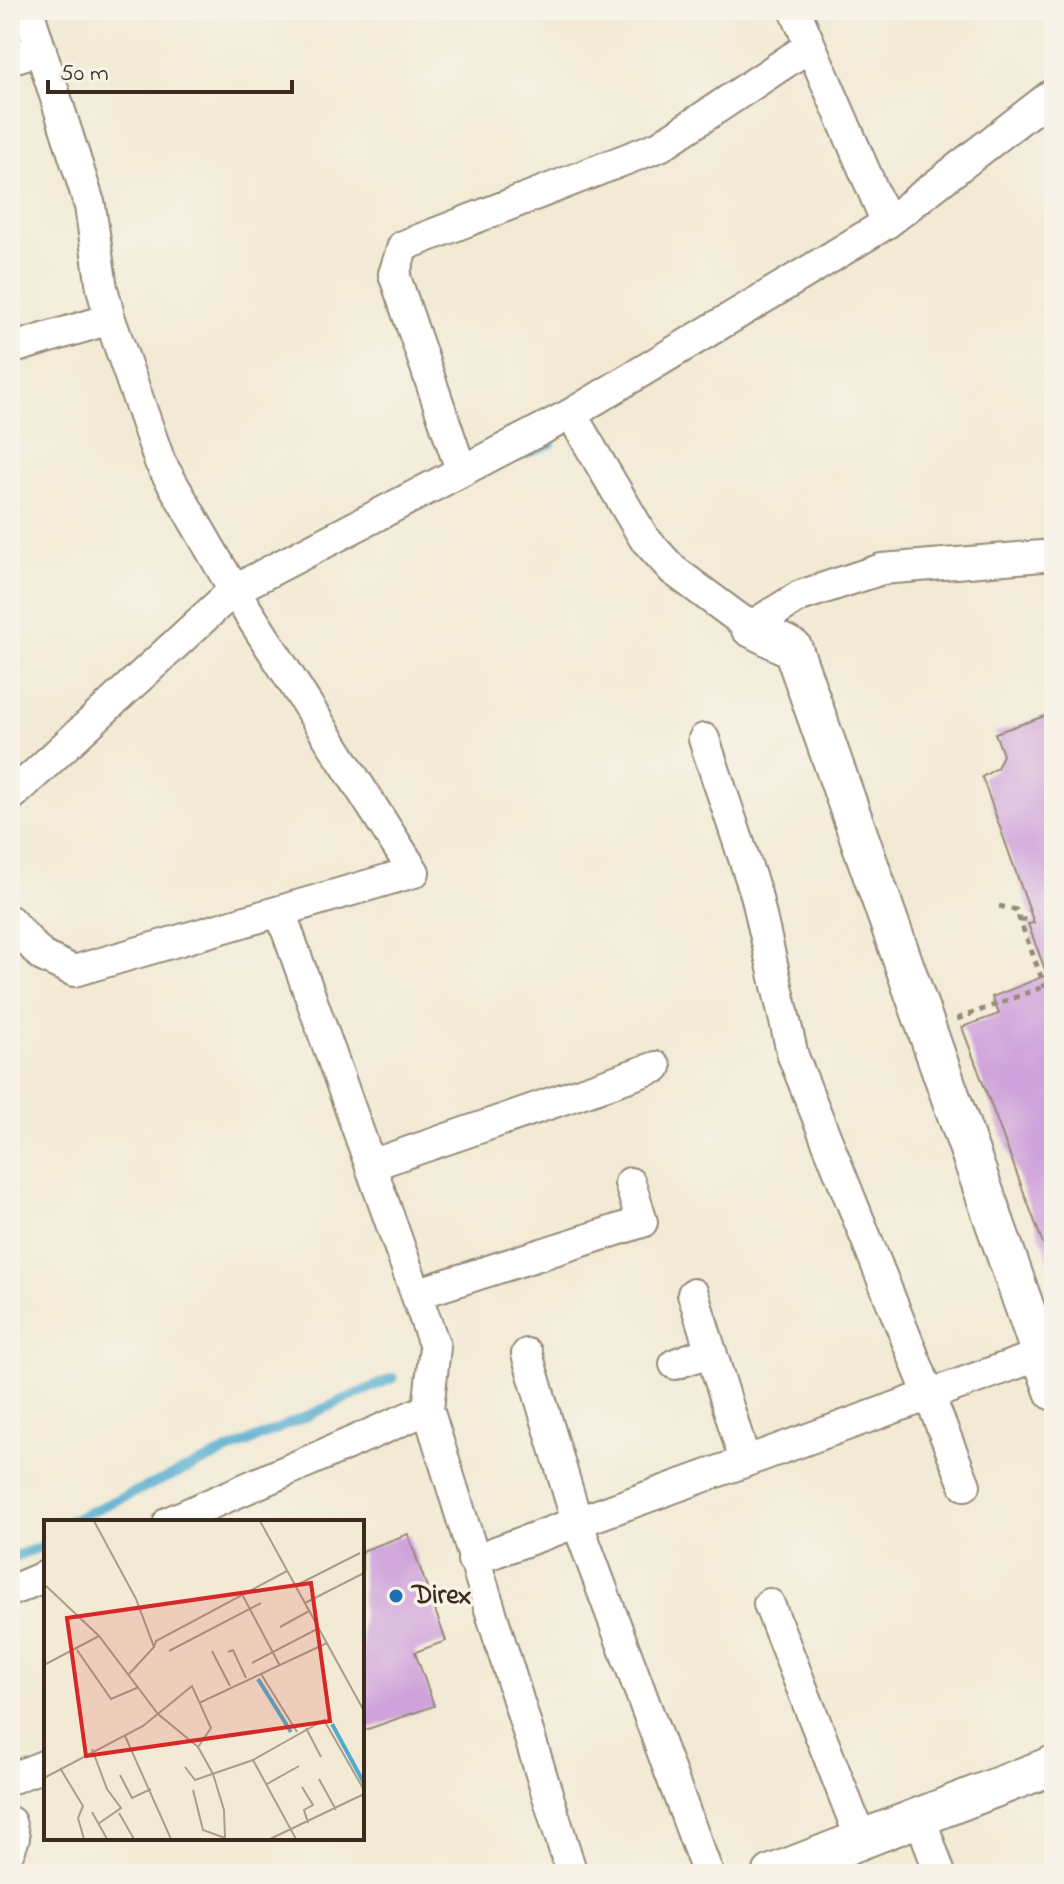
<svg xmlns="http://www.w3.org/2000/svg" width="1064" height="1884" viewBox="0 0 1064 1884" font-family="'Indie Flower',sans-serif">
<style>
.lines{fill:none;stroke-linecap:round;stroke-linejoin:round}
.stream{stroke:#51accf;stroke-width:10}
.building{fill:#cfa2db}
.minor-casing{stroke:#968a79;stroke-width:34}
.tertiary-casing{stroke:#968a79;stroke-width:42}
.path{stroke:#968a79;stroke-width:5;stroke-dasharray:6 6;stroke-linecap:butt}
.minor{stroke:#fff;stroke-width:30}
.tertiary{stroke:#fff;stroke-width:38}
.poi-dot{fill:#1f6fb2;stroke:#f7f3e8;stroke-width:3}
.labels{text-anchor:middle;dominant-baseline:central;stroke-width:7;stroke-linejoin:round;paint-order:stroke}
.poi-label{font-size:28px;font-weight:bold;fill:#3b2a1e;stroke:#f7f3e8;text-anchor:start}
.inset-river{fill:none;stroke:#51accf;stroke-width:4}
.inset-road{fill:none;stroke:#a99d8b;stroke-width:2}
.view{fill:#d62828;fill-opacity:0.15;stroke:#d62828;stroke-width:4}
.inset-edge{fill:none;stroke:#3b2a1e;stroke-width:4}
</style>
<rect width="100%" height="100%" fill="#f7f3e8"/>
<filter id="ink" filterUnits="userSpaceOnUse"><feTurbulence type="fractalNoise" baseFrequency=".0125" numOctaves="2"/><feDisplacementMap in="SourceGraphic" scale="16" xChannelSelector="R" yChannelSelector="G"/><feConvolveMatrix kernelMatrix="1 2 1 2 8 2 1 2 1" color-interpolation-filters="sRGB"/></filter>
<filter id="wash" filterUnits="userSpaceOnUse"><feTurbulence type="fractalNoise" baseFrequency=".006" numOctaves="4" result="noise"/><feDisplacementMap in="SourceGraphic" scale="32" xChannelSelector="R" yChannelSelector="G"/><feGaussianBlur stdDeviation="1.8" result="paint"/><feColorMatrix in="noise" values="0 0 0 0 0 0 0 0 0 0 0 0 0 0 0 0 0 1.4 0 .05"/><feComposite in="paint" operator="in"/></filter>
<g filter="url(#wash)">
<rect width="100%" height="100%" fill="#f2ead4"/>
<g class="lines">
<path class="stream" d="M520,456l31,-13
M67,1522l326,-144
M10,1558l36,-13"/>
</g>
<g id="blocks">
<path class="building" d="M1054,713v560l-92,-246 37,-13 -7,-17 55,-22 -19,-51 6,-1 -52,-146 15,-9 6,-13 -8,-22z
M408,1534l38,107 -31,11 19,54 -72,25v-180z"/>
</g>
</g>
<g filter="url(#ink)">
<use href="#blocks" fill-opacity="0" stroke="#968a79" stroke-width="2"/>
<g class="lines">
<g class="minor-casing">
<path id="minor" d="M795,10l92,213
M10,59l31,-10
M10,349l100,-30
M571,414l73,124 29,32 77,57 50,-31 82,-27 172,-14
M461,470l-67,-196 9,-28 257,-100 150,-100
M704,739l52,155 37,162 172,429
M10,797l224,-207 337,-176 244,-147 72,-44 167,-130
M280,911l155,436 -7,62 144,465
M10,921l32,35 32,15 340,-99 -180,-282 -74,-128 -50,-143 -8,-31 -12,-82 -62,-196
M371,1165l285,-98
M416,1294l226,-72 -12,-39
M693,1294l52,167
M527,1354l50,168 131,352
M675,1364l36,-13
M169,1522l259,-113
M473,1560l567,-205
M10,1591l36,-15
M769,1604l92,235
M10,1779l36,-14
M920,1817l20,57
M10,1822l4,16 -4,11"/>
</g>
<g class="tertiary-casing">
<path id="tertiary" d="M750,627l43,22 261,742
M772,1874l282,-109"/>
</g>
<path class="path" d="M999,906l17,4 29,77
M1020,921l12,-4
M957,1019l97,-36"/>
<use href="#minor" class="minor"/>
<use href="#tertiary" class="tertiary"/>
</g>
</g>
<circle class="poi-dot" cx="396" cy="1596" r="8"/>
<g class="labels">
<g class="poi-label">
<text x="412" y="1596">Direx</text>
</g>
</g>
<g transform="translate(44 1520)">
<rect width="320" height="320" fill="#f2ead4"/>
<path class="inset-river" d="M214,159l33,53M288,204l32,59"/>
<path class="inset-road" d="M50,1l42,78 18,48 -25,27M216,1l104,190M0,64l55,52 59,78 40,33 15,27 11,36 1,29M251,66l65,-33M199,76l37,70M261,83l59,-30M236,107l29,-16M110,127l2,-6 131,-70M33,130l34,49 28,-12M125,131l92,-48M168,131l18,35M184,132l5,-2 13,28M208,143l67,-35M0,145l55,-29M217,154l36,58M155,183l128,-60M262,208l15,29M81,216l46,103M48,229l15,40 14,19 -23,16M209,240l43,79M141,247l10,13 58,-20 71,-40 40,70M16,248l23,38 -5,12 6,21M76,255l12,23 19,-9M0,258l99,-52 49,-40 19,42 -13,19M275,259l17,31M223,264l32,-18M258,267l11,18 -9,5 4,13M149,270l10,40 22,8M48,292l15,27M75,293l15,26M226,319l94,-45"/>
<path class="view" d="M267,63l19,138 -244,35 -19,-138z"/>
<rect width="320" height="320" class="inset-edge"/>
</g>
<rect width="1064" height="1884" fill="none" stroke="#f7f3e8" stroke-width="40"/>
<path d="M48 80v12h244v-12" fill="none" stroke="#3b2a1e" stroke-width="4"/>
<text x="60" y="80" font-size="24" fill="#3b2a1e" stroke="#f7f3e8" stroke-width="6" paint-order="stroke">50 m</text>
</svg>
